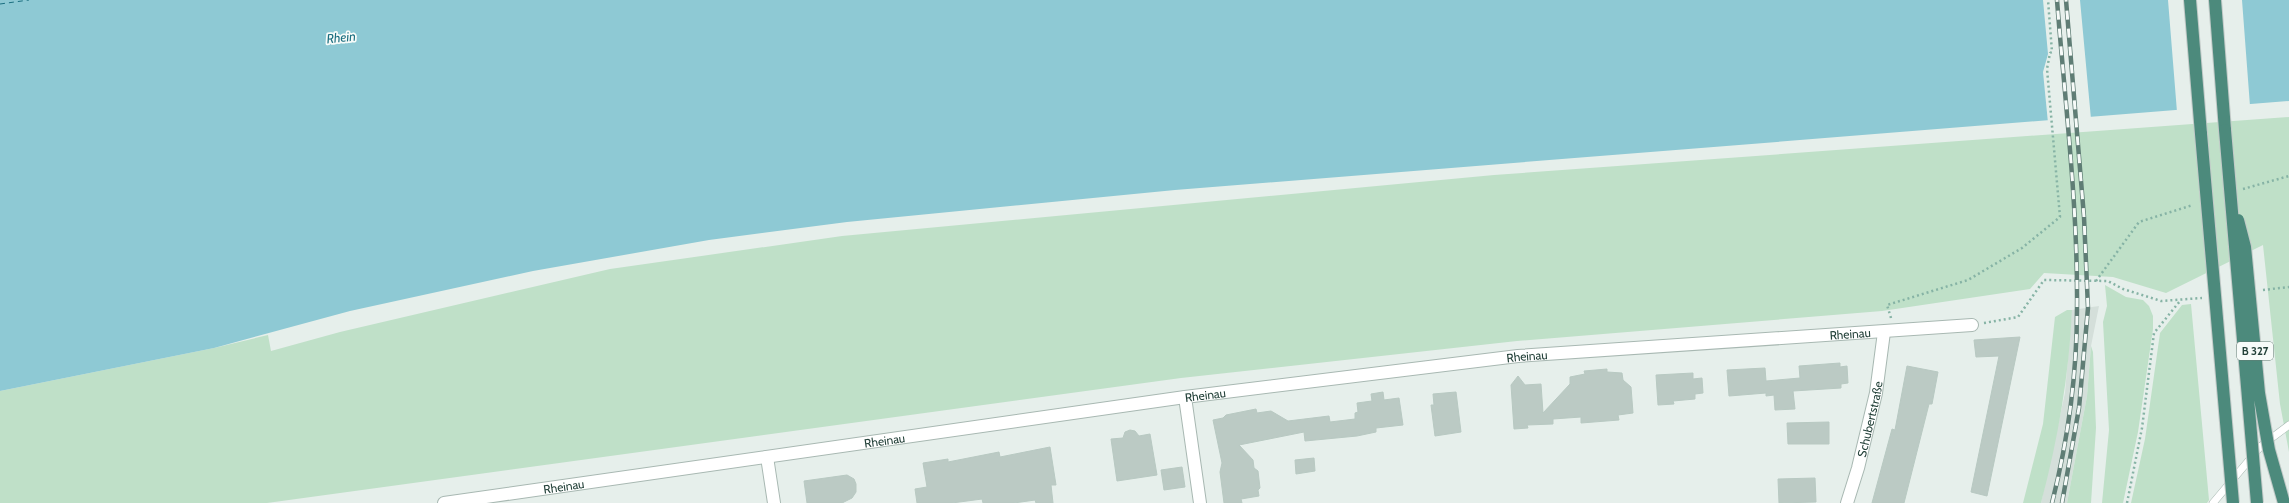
<svg xmlns="http://www.w3.org/2000/svg" width="2289" height="503" viewBox="0 0 2289 503" font-family="Cabin,sans-serif">
<style>
.built{fill:#d4dfda}
.green{fill:#bfe0c8}
.water{fill:#8ec9d4}
.pier{fill:#e6efeb}
.lines{fill:none;stroke-linecap:round;stroke-linejoin:round}
.ferry{stroke:#1c6f80;stroke-width:1;stroke-dasharray:5 4;stroke-linecap:butt}
.building{fill:#bbcac4;stroke:#b8c9c2}
.service-casing{stroke:#a8b8b2;stroke-width:8}
.minor-casing{stroke:#a8b8b2;stroke-width:14}
.trunk-casing{stroke:#c2cac8;stroke-width:14}
.path{stroke:#86b3a5;stroke-width:2.5;stroke-dasharray:2 3;stroke-linecap:butt}
.service{stroke:#fff;stroke-width:7}
.minor{stroke:#fff;stroke-width:12}
.trunk{stroke:#4c8a7c;stroke-width:12}
.rail-casing{stroke:#5f7d75;stroke-width:4.5}
.rail{stroke:#f7fbf9;stroke-width:3;stroke-dasharray:9;stroke-linecap:butt}
.trunk-bridge-casing{stroke:#c2cac8;stroke-width:14;stroke-linecap:butt}
.trunk-bridge{stroke:#4c8a7c;stroke-width:12}
.labels{text-anchor:middle;dominant-baseline:central;stroke-width:3.5;stroke-linejoin:round;paint-order:stroke}
.shield{fill:#f7fbf9;stroke:#637a73;stroke-width:1}
.shield-label{font-size:11px;font-weight:bold;fill:#24423a}
.street-label{font-size:12px;fill:#24423a;stroke:#f7fbf9}
.water-label{font-size:13px;font-style:italic;fill:#1c6f80;stroke:#f7fbf9}
</style>
<rect width="100%" height="100%" fill="#e6efeb"/>
<path class="built" d="M2099,306l-8,40 -4,50 -20,107h-26l24,-110 7,-83z"/>
<path class="green" d="M2289,117v335l-9,-48 -17,-159 -97,48 -53,-16 -69,-4 -14,16 -148,22 -365,30 -336,37 -914,125h-267v-112l214,-43 54,-13 3,16 69,-19 270,-63 232,-33 652,-61z
M2105,285l21,12 17,3 6,6 4,10v13l-15,103 -15,71h-21l7,-73 -6,-108 4,-16z
M2191,304l18,196 -2,3h-76l14,-64 15,-106 22,-28z
M2067,310h5c-3,66 -14,129 -31,193h-18l20,-79 12,-107z
M2091,346l2,6 3,76 -5,75h-24l20,-107z"/>
<path class="water" d="M0,0h2289v101l-1114,89 -328,32 -138,18 -176,31 -183,40 -136,37 -214,43z"/>
<path class="pier" d="M2043,0h37l11,119 -43,4 -5,-51 5,-18z
M2168,0h74l8,106 -73,6z"/>
<g class="lines">
<path class="ferry" d="M0,4l29,-4"/>
</g>
<path class="building" d="M2020,337l-33,159 -16,-4 28,-136 -23,1 -2,-17z
M1840,363v4l7,-1 1,17 -7,1v4l-48,3 2,18 -20,1 -1,-15 -8,1v-3l-37,3 -2,-26 38,-2 1,13 34,-3 -1,-12z
M1907,366l31,6 -6,32h-3l-25,99h-32l20,-74 3,1z
M1607,369v3l15,1 1,7 8,7 2,26 -15,2 1,5 -38,3v-6l-28,2v5l-26,1 1,3 -14,1 -3,-44 7,-9 7,9 16,-1 2,29 27,-29v-7l15,-3 -1,-3z
M1693,373v6l9,-1 1,15 -8,1v5l-22,2 1,3 -16,1 -2,-30z
M1383,392l1,8 15,-2 4,27 -27,3v4l-19,4 -52,5 -1,-9 -65,13 14,15 1,8 4,3 2,17 -2,2 1,6 -18,3 1,4h-18l-4,-31 2,-9 -9,-43 10,-2 3,-3 30,-6 1,4 14,-2 17,10 41,-5 1,6 25,-3v-6l3,-1 -1,-9 15,-2 -1,-7z
M1456,392l5,40 -26,4 -4,-31h3l-1,-11z
M1829,422v22h-41l-1,-21z
M1130,430l5,1 4,5 11,-2 7,41 -40,6 -6,-42 12,-1 2,-6z
M1050,447l6,38h-5l2,18h-17l-1,-3 -21,3h-31l-1,-4 -30,4h-35l-2,-14 12,-2 -4,-24 25,-4v3l51,-10 1,5z
M1314,458l1,13 -19,3 -1,-14z
M1182,467l3,20 -21,3 -3,-20z
M847,475l7,4 2,5v8l-4,6 -10,5h-35l-3,-22z
M1815,478l1,24 -37,1 -1,-24z"/>
<g class="lines">
<g class="service-casing">
<path id="service" d="M2213,503l48,-57 28,-21"/>
</g>
<g class="minor-casing">
<g id="minor">
<path d="M1185,397l15,106"/>
<path d="M767,457l7,46"/>
<path id="s1" d="M444,503l741,-106 333,-41 454,-31"/>
<path id="s2" d="M1847,503l11,-35 18,-75 8,-61"/>
</g>
</g>
<g class="trunk-casing">
<path id="trunk" d="M2190,0l11,134
M2215,0l10,130"/>
</g>
<path class="path" d="M2243,189l46,-13
M2096,281l43,-59 54,-17
M2263,290l26,-3
M1891,318l-4,-13 81,-25 54,-32 38,-31 -13,-148 3,-16 2,-1 -4,-52
M1984,323l34,-6 26,-37 64,1 15,8 38,12 41,-3
M2127,503l15,-75 12,-95 26,-32"/>
<use href="#service" class="service"/>
<use href="#minor" class="minor"/>
<use href="#trunk" class="trunk"/>
<g class="rail-casing">
<path id="rail" d="M2052,503c16,-63 25,-130 25,-195 1,-102 -12,-206 -20,-308
M2062,503l17,-95 9,-100 -4,-91 -18,-217"/>
</g>
<use href="#rail" class="rail"/>
<g class="trunk-bridge-casing">
<path id="trunk-bridge" d="M2225,130l32,373
M2201,134l32,369
M2238,220l7,27 14,146 10,57 15,53"/>
</g>
<use href="#trunk-bridge" class="trunk-bridge"/>
</g>
<g class="labels">
<rect class="shield" x="2237" y="342" width="36" height="18" rx="3"/>
<g class="shield-label">
<text x="2255" y="351">B 327</text>
</g>
<g class="street-label">
<text stroke="none"><textPath href="#s1" startOffset="1417">Rheinau</textPath></text>
<text stroke="none"><textPath href="#s1" startOffset="1093">Rheinau</textPath></text>
<text stroke="none"><textPath href="#s1" startOffset="769">Rheinau</textPath></text>
<text stroke="none"><textPath href="#s2" startOffset="87">Schubertstraße</textPath></text>
<text stroke="none"><textPath href="#s1" startOffset="445">Rheinau</textPath></text>
<text stroke="none"><textPath href="#s1" startOffset="121">Rheinau</textPath></text>
</g>
<g class="water-label">
<text transform="translate(341 37) rotate(-6)">Rhein</text>
</g>
</g>
</svg>
